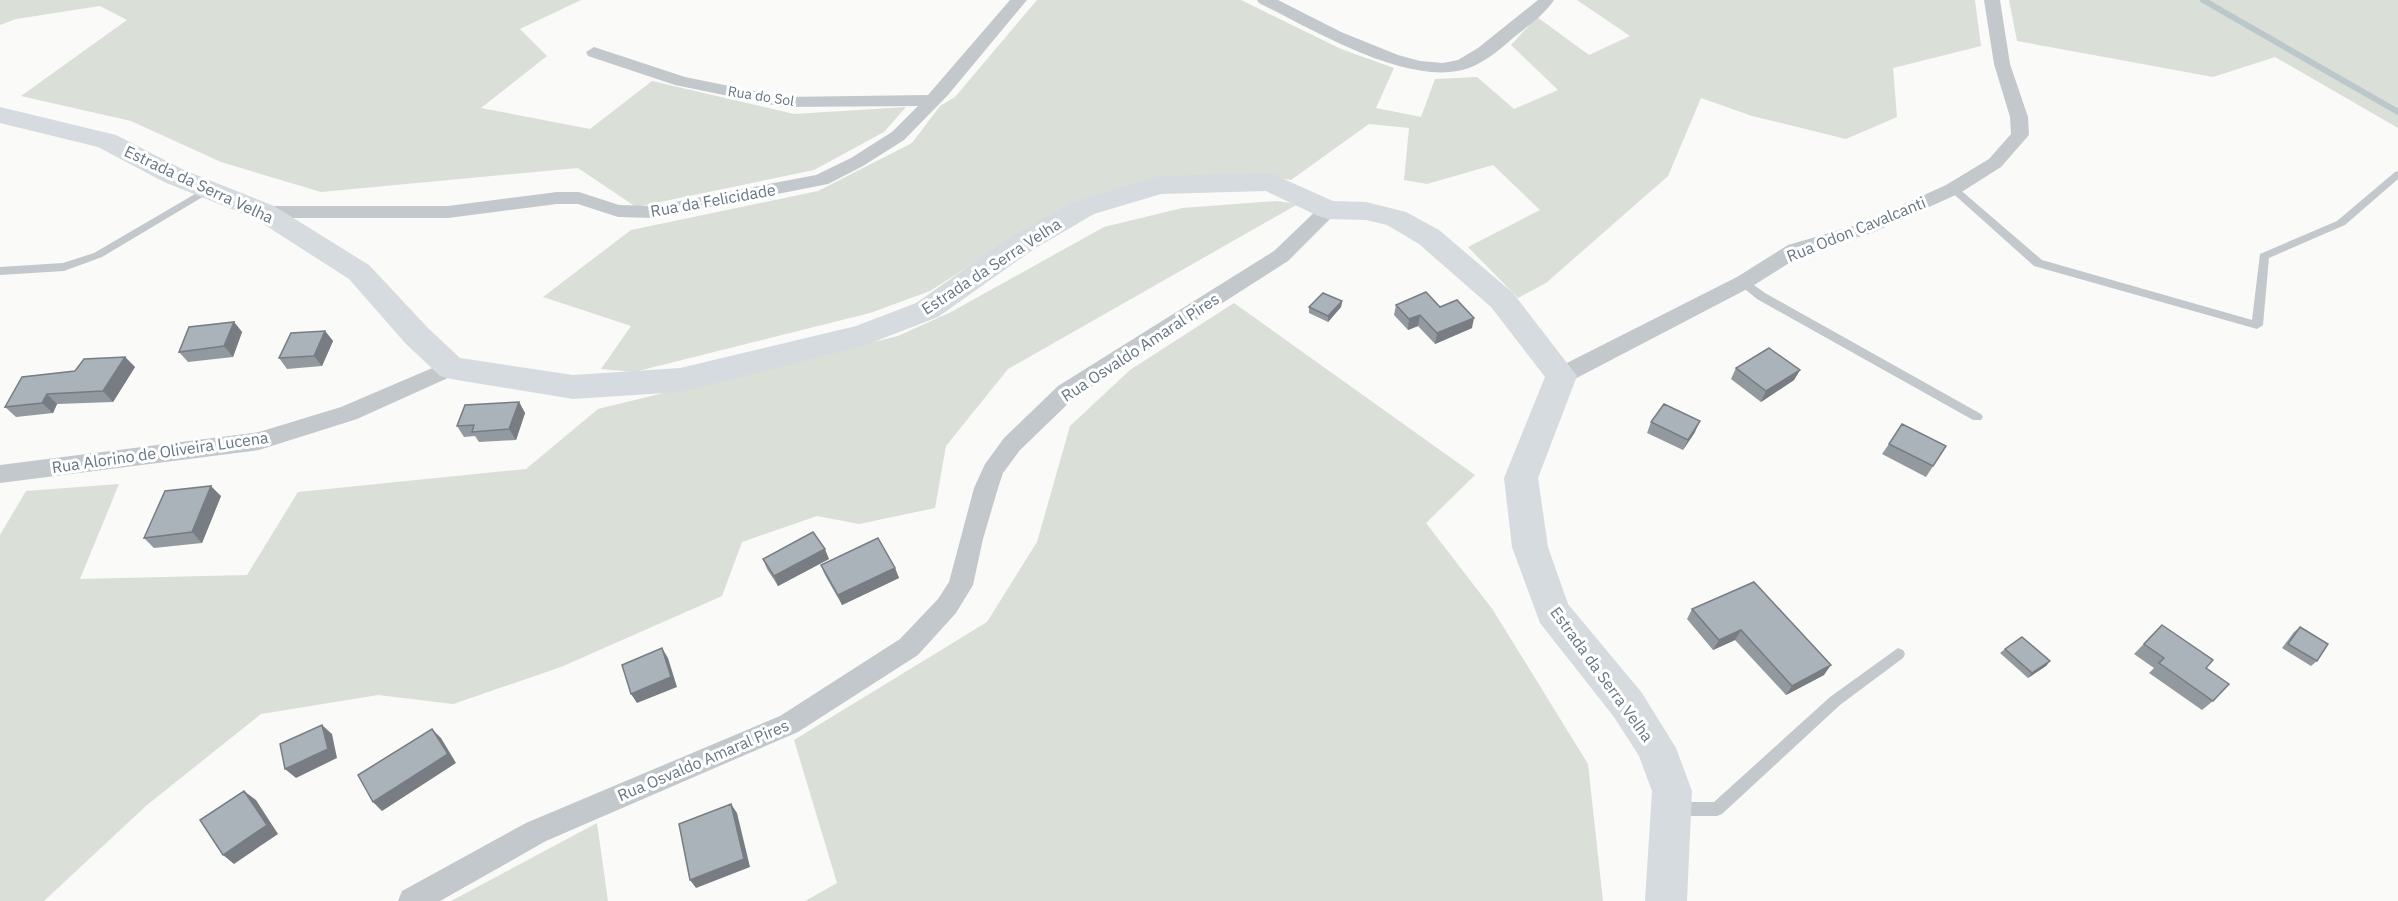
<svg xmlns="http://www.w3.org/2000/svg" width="2398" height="901" viewBox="0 0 2398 901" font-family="'IBM Plex Sans',sans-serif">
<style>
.green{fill:#dadfd7}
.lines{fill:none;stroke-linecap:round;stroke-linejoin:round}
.stream{stroke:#bbc7cb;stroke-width:6}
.lane{fill:#c3c8cc;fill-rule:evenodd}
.street{fill:#c3c8cc;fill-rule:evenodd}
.secondary{fill:#d6dbdf;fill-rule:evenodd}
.wall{fill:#929a9f}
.shaded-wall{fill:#777d82}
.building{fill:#aab3b9;stroke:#777d82;stroke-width:1.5}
.labels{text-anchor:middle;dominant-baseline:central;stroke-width:6;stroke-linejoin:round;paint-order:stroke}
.far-street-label{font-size:14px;fill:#657683;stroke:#fff}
.street-label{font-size:16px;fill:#657683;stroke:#fff}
</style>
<rect width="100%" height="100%" fill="#fafaf8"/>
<path class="green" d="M0,0h581l-61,29 27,27 -66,52 109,21 62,-48 142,33 112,-7 -22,25 -70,38 -178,37 -58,-39 -257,24 -100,-30 -90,-41 -110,-25 106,-76 -27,-14 -84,13 -16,6z
M1037,0h204l100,49 53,19 -18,40 45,9 14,-38 42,-2 37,32 44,-19 -47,-45 26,-28 52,38 41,-19 -53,-36h398l6,46 -88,22 4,49 -51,22 -94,-23 -51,-18 -33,78 -122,107 -28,15 -50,-51 72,-37 -47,-45 -66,19 -23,-4 5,-52 -40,-4 -78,56 -18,-3 -113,2 -148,60 -82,52 -60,22 -236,59 -33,-3 30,-43 -88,-29 88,-67 187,-39 94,-48 28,-37 15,-9z
M2009,0h389v128l-123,-71 -62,20 -196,-36z
M1277,201l21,3 -290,165 -62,77 -11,62 -76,16 -42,-8 -75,26 -20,54 -161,71 -108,37 -75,-9 -117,19 -114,91 -103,96h-44v-366l26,-44 93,-7 -39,95 167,-4 51,-83 228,-23 72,-60 300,-73 53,-24 153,-85 78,-19z
M1234,303l241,172 -49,48 67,87 95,154 15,137h-798l32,-18 -43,-143 193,-118 50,-80 33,-116 60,-56z
M597,823l11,78h-157z"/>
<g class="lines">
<path class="stream" d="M2203,0l195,112"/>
<path class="lane" d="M2398,171v8l-53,46 -76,33 -6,67 -6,4 -223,-63 -86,-77 5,-3 4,1 85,73 210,60 8,-66 77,-33 58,-49z
M207,187l4,1v4l-109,65 -38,14 -64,4v-8l63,-4 31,-10z
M1744,278l21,15 216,121 2,3 -2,3h-8l-216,-121 -17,-14 -1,-3 1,-3z
M1898,648l5,2 2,4 -2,4 -63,47 -118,109 -5,2h-42l-5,-2 -2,-5 2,-5 5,-2h39l116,-105z"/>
<path class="street" d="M1010,0h17l-79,95 -44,45 -41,26 -35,18 -174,34 -36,-1 -40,-13h-21l-109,14h-184l-7,-2 -3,-4 3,-4 7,-2h184l109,-14h22l40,13 35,1 162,-31 35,-17 41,-26 26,-26 -135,1 -108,-22 -87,-29 -2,-4 8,-5 91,30 98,20 145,-2z
M1257,0h21l63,32 57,23 22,6 23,2 15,-3 20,-12 60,-48h16c-10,15 -26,26 -40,37 -13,12 -29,25 -45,31 -59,21 -157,-39 -210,-65z
M1984,0h16l10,64 18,53 1,18 -28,32 -41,26 -86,39 -72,23 -51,32 -182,95 -8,2 -8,-2 -3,-6 3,-6 184,-93 51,-32 72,-21 86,-39 43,-26 22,-25 -1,-17 -16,-53z
M1328,204l7,2 3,4 -3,4 -47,47 -214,137 -54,52 -17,23 -5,15 -15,51 -10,46 -17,28 -38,42 -120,77 -252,109 -106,60h-42l4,-10 124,-68 254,-107 120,-77 38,-40 11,-17 25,-94 11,-24 19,-26 54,-52 216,-135 47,-45z
M451,360l8,3 3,5 -3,5 -102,46 -98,31 -259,33v-18l259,-33 82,-25z"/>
<path class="secondary" d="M0,107l116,28 68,35 90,36 95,59 59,63 32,30 113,17 107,-7 176,-42 60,-23 98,-68 60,-33 86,-26 110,-3 63,28 33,1 40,10 33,18 74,63 64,83 -39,102 10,69 20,57 74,89 34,55 16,43 -5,110h-42l7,-110 -13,-35 -25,-39 -74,-94 -28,-76 -8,-69 41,-101 -54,-70 -72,-63 -32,-19 -21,-5 -38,-1 -10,-3 -52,-25 -105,3 -67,20 -60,35 -96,68 -75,29 -183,46 -107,7 -122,-20 -11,-3 -34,-32 -57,-65 -95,-61 -90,-36 -66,-35 -98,-24z"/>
</g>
<path class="wall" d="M1342,301l-1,6 -13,15 -19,-9v-6z
M1396,305l44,2 32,21 -37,16 -17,-18 -10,4 -14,-15z
M234,322l8,10 -9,25 -45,5 -9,-10z
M325,331l8,10 -11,25 -35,3 -8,-11z
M125,357l10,10 -22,35 -56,2 -4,9 -37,4 -11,-10 70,-36z
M1736,368l64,2 -6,10 -33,22 -30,-23z
M519,402l6,11 -9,27 -37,2 -4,-6 -11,1 -7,-11z
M1651,422l44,10 -12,18 -36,-17z
M1889,444l57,2 -20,31 -44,-23z
M221,496l-19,47 -48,5 -10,-10z
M763,559h66l-51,27 -11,-17z
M821,565l74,3 4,10 -57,27 -17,-30z
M1754,582l70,93 -38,20 -51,-55 -22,10 -26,-31 5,-10z
M2162,625l44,43 7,33 -11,9 -53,-37 5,-5 -20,-14z
M2300,627l17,34 -6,5 -29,-18 12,-16z
M2005,649l45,12 -4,5 -18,12 -28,-25z"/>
<path class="shaded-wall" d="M1342,301l-1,6 -13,15v-6z
M1420,315l-2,11 -10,4 1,-11z
M1474,318l-2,10 -37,16 2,-11z
M234,322l8,10 -9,25 -9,-11z
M325,331l8,10 -11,25 -8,-10z
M125,357l10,10 -22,35 -10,-11z
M1800,370l-6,10 -33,22 5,-11z
M47,394l10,10 -4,9 -11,-10z
M519,402l6,11 -9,27 -7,-11z
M1700,421l-5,11 -12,18 5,-10z
M211,486l10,10 -19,47 -10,-11z
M825,549l4,10 -51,27 -4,-10z
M895,568l4,10 -57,27 -4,-10z
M1741,630l-6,10 -22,10 6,-10z
M662,648l6,10 9,29 -40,16 -6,-9z
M2050,661l-4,5 -18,12 4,-5z
M1831,665l-7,10 -38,20 6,-9z
M322,725l10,9 5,24 -41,20 -11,-9z
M432,729l9,9 15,25 -74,48 -9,-9z
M244,791l12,9 22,34 -44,30 -11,-9z
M731,804l6,9 13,54 -54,21 -6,-8z"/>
<path class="building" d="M1426,292l14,15 17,-7 17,18 -37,15 -17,-18 -11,4 -13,-14z
M1323,293l19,8 -14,15 -19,-9z
M234,322l-10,24 -45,6 10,-25z
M325,331l-11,25 -35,2 12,-25z
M1769,348l31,22 -34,21 -30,-23z
M125,357l-22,34 -56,3 -5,9 -37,4 17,-30 53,-6 9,-12z
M519,402l-10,27 -37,3 2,-7 -17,1 8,-21z
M1664,404l36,17 -12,19 -37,-18z
M1902,424l44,22 -13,20 -44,-22z
M211,486l-19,46 -48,6 21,-47z
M813,532l12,17 -51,27 -11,-17z
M878,538l17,30 -57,27 -17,-30z
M1754,582l77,83 -39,21 -51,-56 -22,10 -27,-31z
M2162,625l51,35 -7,8 23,16 -16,17 -54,-38 5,-5 -20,-14z
M2300,627l28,17 -11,17 -29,-17z
M2022,637l28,24 -18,12 -27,-24z
M662,648l9,29 -40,17 -9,-29z
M322,725l6,24 -43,20 -5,-25z
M432,729l16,25 -75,48 -15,-27z
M244,791l23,34 -44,30 -23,-35z
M731,804l13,55 -54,21 -11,-56z"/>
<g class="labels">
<g class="far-street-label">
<text transform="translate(761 96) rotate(9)">Rua do Sol</text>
</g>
<g class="street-label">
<text transform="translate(199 184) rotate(25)">Estrada da Serra Velha</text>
<text transform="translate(713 200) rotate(-10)">Rua da Felicidade</text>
<text transform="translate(1856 229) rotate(-22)">Rua Odon Cavalcanti</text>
<text transform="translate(991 266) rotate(-33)">Estrada da Serra Velha</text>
<text transform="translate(1140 347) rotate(-33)">Rua Osvaldo Amaral Pires</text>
<text transform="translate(160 452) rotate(-8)">Rua Alorino de Oliveira Lucena</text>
<text transform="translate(1602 674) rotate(54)">Estrada da Serra Velha</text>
<text transform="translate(703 760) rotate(-23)">Rua Osvaldo Amaral Pires</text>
</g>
</g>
</svg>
